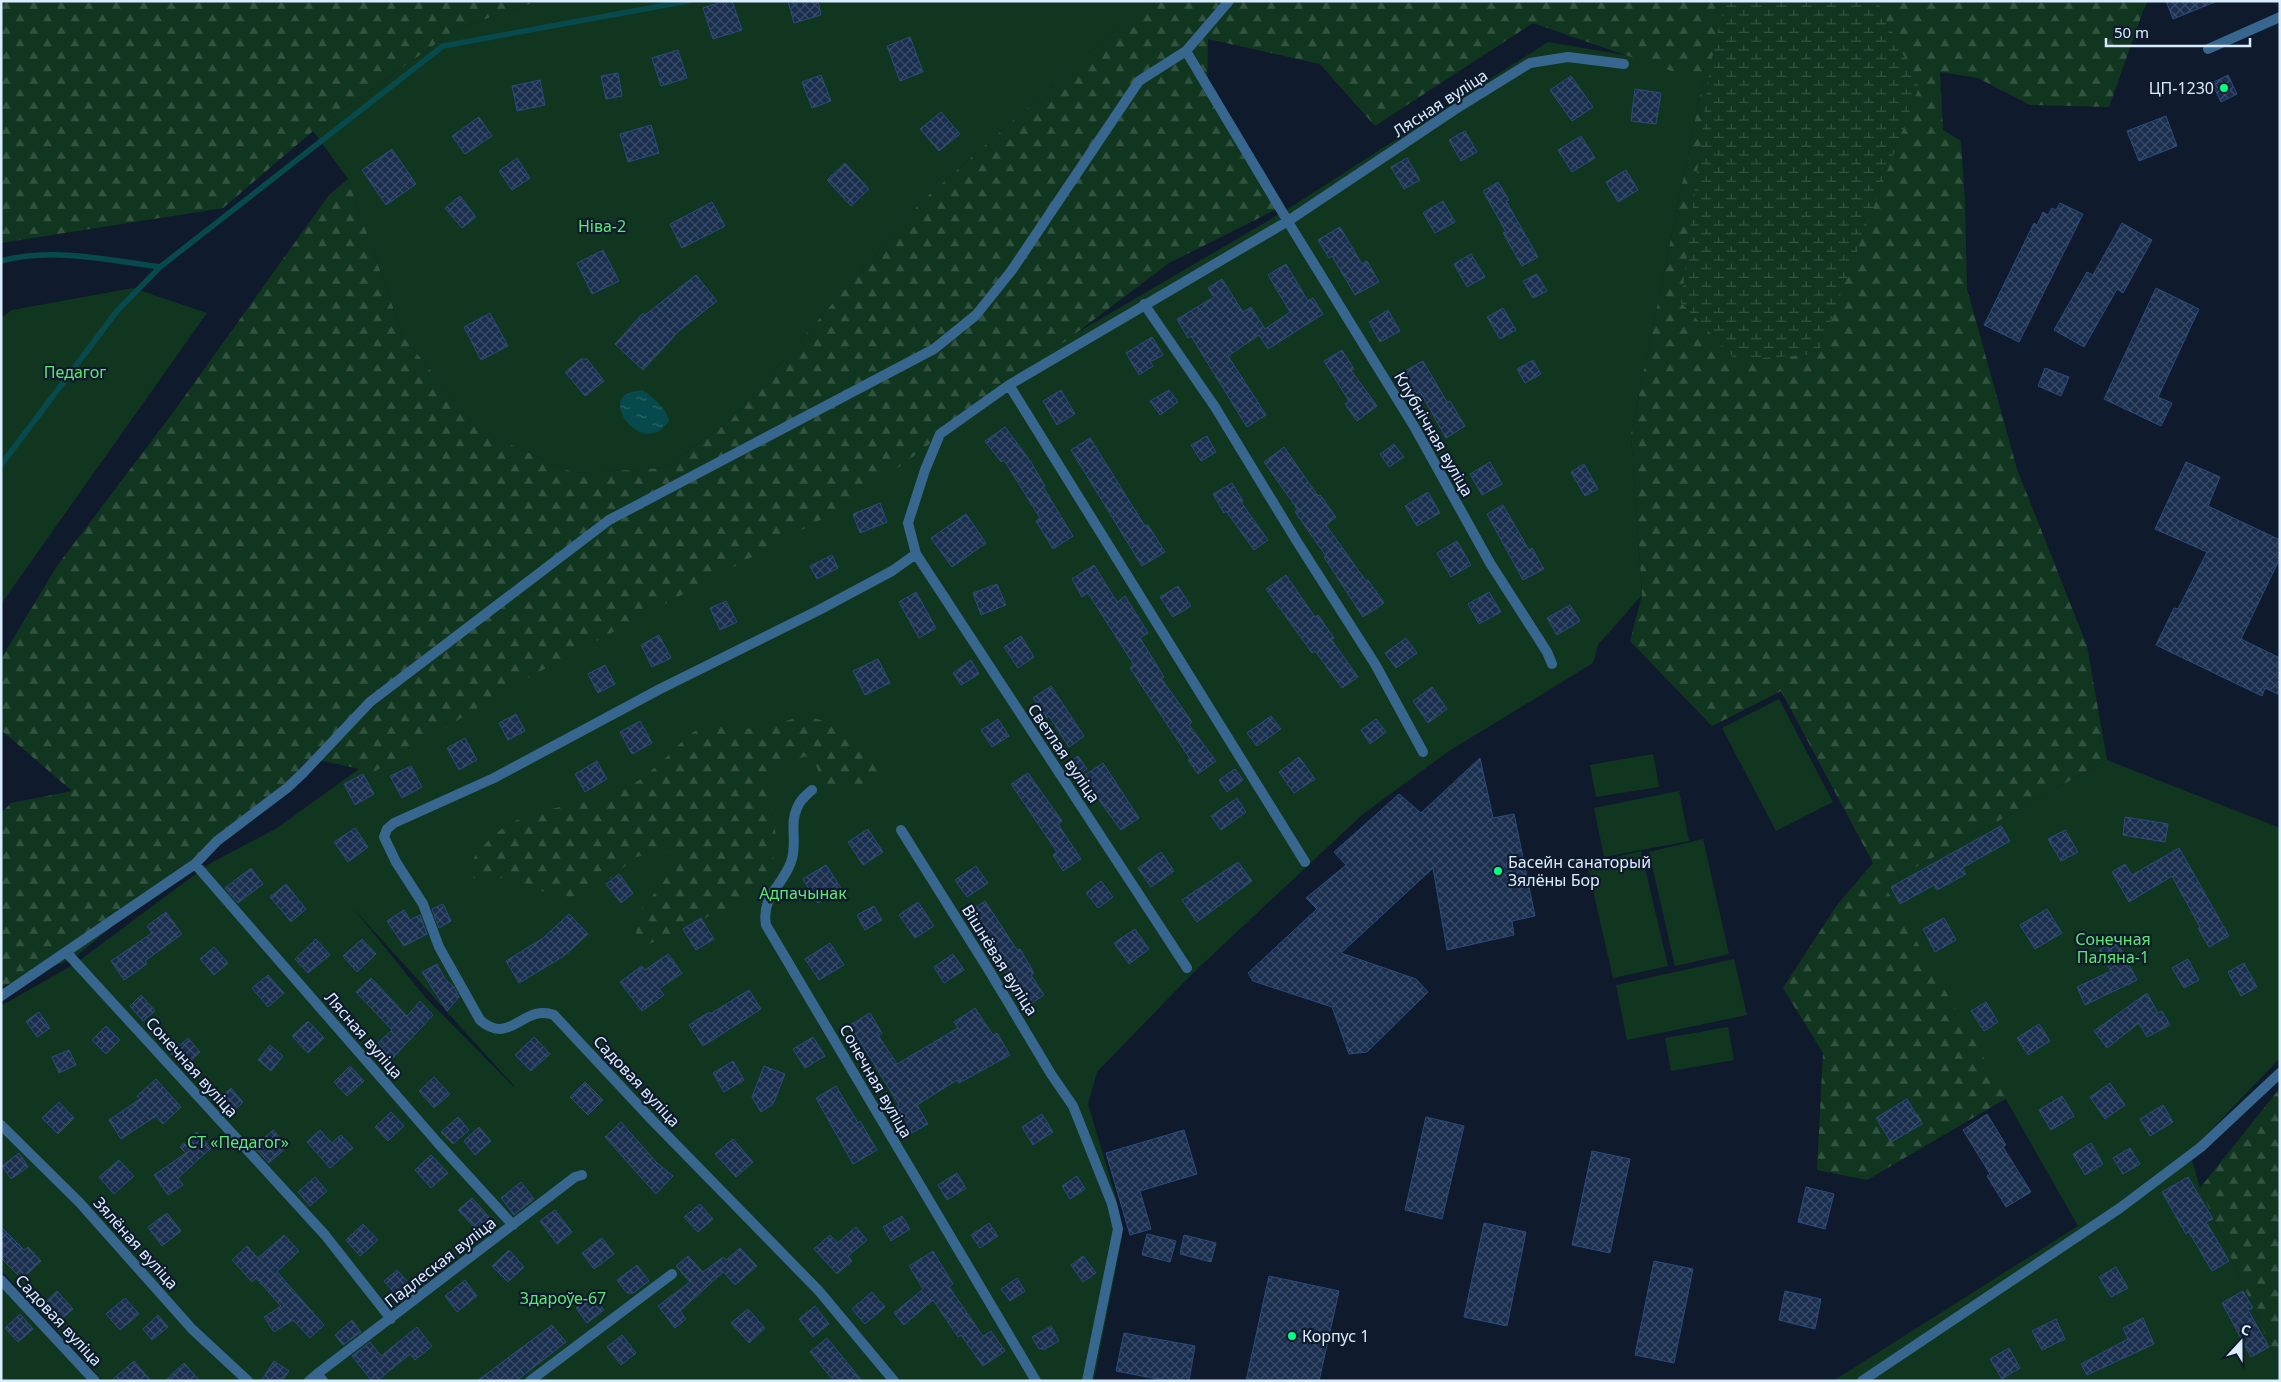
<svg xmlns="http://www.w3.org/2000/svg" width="2281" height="1382" viewBox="0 0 2281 1382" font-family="'Noto Sans',sans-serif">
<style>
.green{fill:#11361f;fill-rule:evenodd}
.forest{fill:url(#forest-firs)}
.wetland{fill:url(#wetland-marsh)}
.water{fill:url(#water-ripples)}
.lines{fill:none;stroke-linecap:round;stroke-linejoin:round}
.stream{stroke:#074a4d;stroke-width:5.5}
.building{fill:url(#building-cross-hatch);stroke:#2a4b7c}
.minor{stroke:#37678e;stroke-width:10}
.tertiary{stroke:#37678e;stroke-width:10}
.poi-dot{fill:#06ff83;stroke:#0f1b2c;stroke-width:2}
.labels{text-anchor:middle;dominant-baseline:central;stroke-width:4.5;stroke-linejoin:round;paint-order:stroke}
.poi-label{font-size:16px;fill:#daecff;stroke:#0f1b2c;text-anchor:start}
.street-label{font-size:16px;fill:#daecff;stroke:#0f1b2c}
.park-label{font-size:16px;fill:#5ce972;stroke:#0f1b2c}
</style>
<defs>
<pattern id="forest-firs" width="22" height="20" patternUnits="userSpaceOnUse" patternTransform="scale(1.25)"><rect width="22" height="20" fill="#11361f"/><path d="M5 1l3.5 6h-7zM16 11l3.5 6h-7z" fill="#335341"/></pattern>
<pattern id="wetland-marsh" width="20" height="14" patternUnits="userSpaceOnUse" patternTransform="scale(1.25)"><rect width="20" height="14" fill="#11361f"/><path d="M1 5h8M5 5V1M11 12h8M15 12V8" fill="none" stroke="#335341"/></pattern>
<pattern id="water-ripples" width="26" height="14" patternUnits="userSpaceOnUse" patternTransform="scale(1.25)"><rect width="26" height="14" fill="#074a4d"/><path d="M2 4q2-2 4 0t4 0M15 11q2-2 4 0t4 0" fill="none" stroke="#2b6468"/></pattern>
<pattern id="building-cross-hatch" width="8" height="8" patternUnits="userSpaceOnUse" patternTransform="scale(1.25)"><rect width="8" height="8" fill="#1a2e4e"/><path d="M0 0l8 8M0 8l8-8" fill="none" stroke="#3b4c69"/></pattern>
</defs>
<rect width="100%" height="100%" fill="#0f1b2c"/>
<path class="green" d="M539,1h609l-227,201 -189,217 -68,49 -90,5 -96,-43 -75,-94 -55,-157 -35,-48 145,-103z
M1548,42l116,20 39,20 -72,352 11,161 -44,50 -5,18 -144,88 -86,63 -170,159 -96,99 -9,32 28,94 6,39 -28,144h-991l-102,-111v-264l75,-43 133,-99 68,-36 194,-140 812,-476zM353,908l161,178v1l-89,-90z
M133,288l74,25 -206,291v-286l11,-8z
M1779,699l54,103 -57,29 -54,-103z
M1653,754l6,33 -63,10 -6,-32z
M2107,760l173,68v230l-90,94 10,36 80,180v13h-447l245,-155 -194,-341z
M1679,791l10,50 -85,16 -10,-49z
M1703,839l26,115 -54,12 -26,-114z
M1641,851l27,115 -55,12 -26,-114z
M1734,959l13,56 -120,25 -11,-55z
M1728,1027l6,33 -63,11 -6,-33z
M1,1273l99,108h-99z"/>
<path class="forest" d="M1,1h538l-81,27 -145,103 -90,77 -222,35z
M1148,1h1000l-5,10 -34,96 -79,-2 -52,-27 -38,-6 3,58 18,11 4,62 2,86 50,180 70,177 20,114 -223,125 123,213 -140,82 -50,-10 6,-117 -40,-65 54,-83 36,-42 -92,-172 -69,35 -82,-85 12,-46 -11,-161 72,-352 -170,-59 -158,103 -55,-62 -112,-25 -1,54 72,115 -110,55 -319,241 -337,182 -139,86 -60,-13 -240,199 -73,29v-174l10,-10 61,-12 -71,-61v-71l56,-93 115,-152 157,-219 19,-16 55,157 75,94 96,43 90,-5 68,-49 189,-217z
M802,716l38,8 45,43 -10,15 -36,5 -16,-2 -7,-20 -11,-9 -17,8 -16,11 -1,22 5,40 -4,29 -18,21 -23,19 -82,38 -13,-10 3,-22 24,-29 11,-19 -5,-11 -6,-2 -27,6 -42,35 -25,5 -32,-7 -23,-13h-9l-20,6 -15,-7c2,-20 5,-20 18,-35 37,-39 91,-30 136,-52 13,-6 27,-18 37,-27 16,-13 29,-35 52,-37 9,-1 20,4 30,4 20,0 40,-7 59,-13z
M2280,1088v280l-80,-180z"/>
<path class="wetland" d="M1725,1h152l42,86 -101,267 -82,6 -55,-57 29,-236z"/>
<path class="water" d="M642,390c11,7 25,19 27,31 -25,36 -64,-15 -43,-27 4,-2 11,-3 16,-4z"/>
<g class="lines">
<path class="stream" d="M1,261c51,-14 108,-1 159,6
M1,465l116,-154 43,-44 283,-221 245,-45"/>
</g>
<path class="building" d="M724,1h8l10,29 -29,9 -10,-31z
M788,1h30l3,14 -27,8z
M2166,1h49v1l-42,17z
M910,37l13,35 -23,9 -13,-35z
M678,50l9,28 -26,8 -9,-28z
M618,73l4,23 -16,3 -5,-23z
M821,75l10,26 -19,7 -10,-26z
M2228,75l9,19 -16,8 -9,-19z
M1571,76l22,31 -21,14 -22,-31z
M540,80l5,25 -28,6 -5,-25z
M1635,89l26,4 -5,31 -25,-3z
M941,112l19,22 -21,17 -19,-22z
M2166,116l11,30 -38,15 -12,-30z
M479,117l13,19 -27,18 -13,-18z
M651,125l8,28 -31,9 -8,-28z
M1465,131l12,21 -16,9 -12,-21z
M1581,136l14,22 -23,14 -14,-22z
M392,149l24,35 -30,21 -24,-35z
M517,158l13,20 -18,12 -13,-19z
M1407,158l13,22 -16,9 -13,-22z
M845,163l24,26 -18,17 -24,-26z
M1626,170l12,20 -20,12 -12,-20z
M1498,182l11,18 -3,1 32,56 -16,9 -19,-33 3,-1 -23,-41z
M460,196l16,21 -14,11 -17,-20z
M1443,201l12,21 -20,11 -12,-20z
M712,202l13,24 -43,22 -12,-24z
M2060,203l23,11 -64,128 -35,-17 50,-102 3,2 6,-13 5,3 4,-7 4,2z
M2122,223l30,17 -29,53 -6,-4 -33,58 -30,-17 33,-58 6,3z
M1340,227l22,37 5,-3 12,21 -24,13 -23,-39 -3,2 -11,-18z
M603,250l16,31 -27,13 -15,-31z
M1471,254l14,23 -18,10 -13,-23z
M1286,264l22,37 5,-3 10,16 -55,35 -9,-14 -31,21 38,59 -19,12 -56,-91 -3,2 -11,-19 37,-22 -6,-9 14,-9 21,33 8,-5 14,22 25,-17 -22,-37z
M1537,274l10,17 -14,7 -10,-17z
M696,275l21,26 -38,30 -36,39 -28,-26 28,-31 2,2z
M2156,288l43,21 -41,88 14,6 -11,23 -57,-27z
M1503,308l13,22 -16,9 -13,-22z
M1388,310l12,21 -20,11 -11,-20z
M490,313l18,33 -27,14 -17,-33z
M1152,337l11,18 -13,7 3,4 -14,9 -13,-22z
M1342,350l12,19 -3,1 26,36 -20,15 -12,-17 4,-3 -25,-40z
M581,359h6l17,22 -19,15 -20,-24z
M1533,360l8,14 -16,9 -8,-14z
M1423,361l24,41 3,-1 15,25 -19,12 -26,-46 -4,2 -13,-22z
M2045,368l24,9 -8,19 -23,-10z
M1061,390l14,24 -18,11 -14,-24z
M1169,390l9,12 -18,13 -10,-14z
M1005,427l26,35 14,24 -2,1 30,49 -20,13 -17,-28 4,-3 -36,-58 -3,2 -16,-21z
M1207,436l9,16 -15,9 -10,-16z
M1090,438l55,88 3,-1 17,27 -23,14 -71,-116z
M1394,444l10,13 -15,10 -9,-13z
M1284,447l34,49 2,-1 16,22 -10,8 40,56 2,-1 16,23 -21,14 -39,-60 2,-1 -31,-44 3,-2 -34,-48z
M1490,462l12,22 -20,11 -12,-21z
M2186,462l34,15 -12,29 72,34v18l-39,81 39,19v37l-15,-7 -3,8 -106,-51 18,-37 4,1 29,-57 -52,-23z
M1584,464l14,25 -13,7 -14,-24z
M1232,483l11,18 -2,1 27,38 -14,10 -28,-39 -2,2 -11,-19z
M1428,492l12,21 -23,13 -12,-20z
M880,503l7,19 -27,11 -7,-19z
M1503,505l26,45 3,-2 12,21 -21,11 -36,-66z
M966,514l20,29 -34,24 -21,-29z
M1457,541l14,24 -20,12 -14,-24z
M832,555l6,13 -21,11 -7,-13z
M1094,565l23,37 8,-6 23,37 -8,5 24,39 -3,1 31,44 -3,3 27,36 -18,13 -10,-14 2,-1 -60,-91 4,-3 -46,-72 -6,4 -10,-18z
M1286,575l29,42 3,-2 16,23 -3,1 27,38 -16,11 -27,-37 -3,2 -46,-64z
M997,584l9,21 -25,10 -8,-22z
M1178,586l13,20 -18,11 -13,-20z
M916,592l20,36 -17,10 -20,-36z
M1489,592l12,20 -22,12 -11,-20z
M726,601l11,21 -17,8 -10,-22z
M1570,605l10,16 -23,14 -10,-17z
M659,635l12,23 -19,9 -11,-22z
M1021,636l13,21 -16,11 -14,-21z
M1406,638l11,15 -21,15 -11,-15z
M878,659l12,24 -25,12 -12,-24z
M971,660l8,14 -18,11 -8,-12z
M605,665l10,19 -17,9 -10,-19z
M1051,686l33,50 -15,11 -20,-31 -2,2 -14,-20z
M1432,687l15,22 -19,14 -15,-22z
M516,714l9,17 -17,9 -9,-17z
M1271,716l10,13 -24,17 -10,-13z
M998,719l11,17 -17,11 -11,-17z
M1376,719l10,13 -16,12 -9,-14z
M640,721l12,22 -20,11 -12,-22z
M465,738l12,22 -18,10 -12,-22z
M1078,756l9,13 -15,10 -9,-13z
M1299,757l16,22 -21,14 -15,-21z
M1480,758l13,60 21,-4 21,102 -23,5 2,14 -67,15 -14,-82 -92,85 75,26 12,13 -61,60 -18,2 -17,-47 -79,-26 -5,-8 69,-64 -11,-11 40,-33 -12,-13 65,-58 22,19z
M597,761l10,18 -22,13 -10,-18z
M1103,763l36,55 -18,12 -39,-53z
M411,766l11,21 -20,11 -12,-22z
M1235,769l8,11 -16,12 -8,-12z
M1028,773l34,48 -4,3 23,35 -18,12 -10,-16 4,-3 -46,-68z
M363,774l11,20 -19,11 -11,-21z
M1237,798l9,14 -25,18 -10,-14z
M2125,817l43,7 -3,18 -42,-7z
M2001,826l9,15 -48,27 4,6 -29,16 -3,-5 -34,19 -9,-17z
M355,828l13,19 -20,15 -14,-20z
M868,829l15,23 -20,13 -15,-23z
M2065,830l13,22 -17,9 -13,-22z
M2179,848l50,88 -20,11 -11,-19 2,-1 -28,-51 -43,26 -17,-30 13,-8 7,11z
M1161,852l13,19 -23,16 -13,-19z
M1238,862l14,19 -55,41 -15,-22z
M826,865l15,23 -23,15 -15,-24z
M976,866l12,17 -21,14 -12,-17z
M251,868l12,16 -25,19 -13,-15z
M619,874l14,19 -12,10 -15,-19z
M1101,881l12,16 -15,11 -12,-15z
M286,884l20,25 -15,13 -21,-25z
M985,901l32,49 3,-1 14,24 -3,2 13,20 -21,14 -11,-16 4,-2 -25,-43 -24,-35z
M918,902l16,24 -19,12 -16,-23z
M443,904l8,17 -12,7 -7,-19z
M874,906l8,14 -17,10 -8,-15z
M2047,909l15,24 -27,16 -15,-24z
M404,910l6,10 10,-5 7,19 -23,12 -17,-25z
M166,912l16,22 -37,27 2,3 -23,16 -13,-19 41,-28 -5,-7z
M569,914l19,20 -24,22 -45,27 -13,-22 37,-23z
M701,918l13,21 -18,11 -13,-21z
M1944,918l12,22 -21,12 -12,-23z
M1135,929l14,20 -20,15 -15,-21z
M316,939l14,16 -22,18 -13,-14z
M362,939l14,15 -19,18 -14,-16z
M2116,940l21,40 -52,25 -8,-18 34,-16 -12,-21z
M830,943l14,22 -25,15 -14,-21z
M214,947l14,16 -14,12 -14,-16z
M668,954l14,19 -23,16 5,6 -22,16 -22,-29 22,-16 3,4z
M953,954l11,16 -20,13 -10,-16z
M2188,959l11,21 -15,8 -12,-20z
M2244,963l13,24 -16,9 -13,-24z
M437,964l8,15 9,8 5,10 -12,14 -25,-39z
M268,975l16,18 -16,14 -16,-19z
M371,978l36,38 13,-15 13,14 -41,44 -14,-16 14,-13 -36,-38z
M749,990l12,19 -58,37 -14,-21 20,-13 1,2z
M2147,993l11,20 4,-2 8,14 -23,12 -8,-14 -32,25 -13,-17z
M141,995l14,16 -12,10 -13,-15z
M1986,1002l12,20 -14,9 -13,-20z
M975,1008l18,27 4,-2 13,22 -51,28 -2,-3 -40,25 11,19 -18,10 -16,-26 5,-3 -49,-80 20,-12 12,20 -4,2 19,29 61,-36 -4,-6z
M39,1012l11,16 -13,9 -11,-16z
M308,1021l16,17 -16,15 -16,-17z
M2039,1024l11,17 -22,14 -11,-17z
M106,1026l14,14 -14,14 -14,-14z
M534,1037l16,17 -19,17 -16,-16z
M813,1037l12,19 -20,12 -12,-19z
M188,1038l12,14 -16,15 -13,-14z
M270,1045l13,11 -12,15 -13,-11z
M69,1050l7,15 -17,8 -7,-16z
M733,1061l11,19 -20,12 -11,-19z
M350,1066l14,15 -17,15 -13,-14z
M764,1066l21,8 -12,30 -12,8 -9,-15z
M434,1077l16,17 -16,14 -15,-17z
M156,1079l25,28 -18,17 -7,-8 -35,23 -12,-19 31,-21 -3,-3z
M585,1082l18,18 -15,15 -18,-18z
M2110,1083l15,22 -20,14 -15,-22z
M836,1086l22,37 2,-2 17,29 -24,14 -37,-66z
M231,1088l12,14 -16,15 -12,-14z
M2062,1096l12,20 -23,14 -12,-20z
M1907,1099l15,25 -31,18 -15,-24z
M59,1102l15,16 -16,16 -16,-16z
M2163,1105l10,17 -23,14 -10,-17z
M391,1112l13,14 -16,15 -13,-14z
M1042,1114l11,18 -20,13 -11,-18z
M1987,1114l19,31 -3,2 28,45 -25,15 -19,-31 3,-2 -27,-44z
M458,1117l11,13 -16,14 -12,-12z
M1426,1117l38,9 -22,93 -37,-9z
M621,1122l35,40 17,14 -17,18 -51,-57z
M479,1127l12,14 -16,14 -11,-14z
M273,1130l15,16 -19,17 -15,-16z
M320,1130l12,13 9,-8 12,13 -23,20 -23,-26z
M1184,1130l13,44 -57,17 11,38 -21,6 -24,-82z
M197,1132l14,16 -33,30 5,7 -15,10 -14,-20 32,-22 -6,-6z
M733,1139l20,23 -17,15 -21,-23z
M2091,1143l12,21 -18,11 -12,-21z
M2130,1148l10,16 -17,10 -10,-16z
M1592,1151l38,8 -20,94 -38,-8z
M19,1153l9,14 -17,12 -9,-13z
M431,1155l17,18 -17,15 -16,-18z
M119,1160l15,16 -20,18 -15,-17z
M957,1173l9,15 -19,12 -9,-15z
M1077,1176l8,13 -15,10 -8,-13z
M315,1177l12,14 -17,15 -12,-14z
M2188,1177l25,42 -7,3 23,39 -17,10 -23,-39 -3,2 -24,-42z
M521,1182l13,17 -20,16 -13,-17z
M1806,1187l28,7 -9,35 -27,-7z
M472,1198l17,19 -13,12 -18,-19z
M700,1204l13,15 -15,13 -14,-15z
M555,1210l17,22 -15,12 -17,-23z
M167,1213l14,18 -19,15 -14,-19z
M902,1216l8,13 -19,12 -8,-14z
M989,1223l9,13 -18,12 -9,-13z
M1484,1223l42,9 -19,94 -43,-9z
M363,1224l15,16 -18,16 -14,-16z
M1,1227l23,23 4,-3 13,14 -19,18 -21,-21z
M856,1227l11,13 -19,16 4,5 -15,13 -23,-25 16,-14 7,8z
M1147,1234l29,7 -6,21 -28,-7z
M284,1235l15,16 -22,21 47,53 -14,13 -17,-18 -19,12 -10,-15 17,-11 -25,-28 -4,4 -20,-22 15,-14 11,12z
M1184,1235l32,8 -5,19 -31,-8z
M602,1238l12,16 -20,15 -12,-16z
M740,1248l17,18 -22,19 -12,-13 -43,39 6,8 -11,9 -17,-22 32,-24 -14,-16 12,-10 15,16 20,-15 3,3z
M509,1250l15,17 -16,15 -16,-16z
M933,1251l20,33 -4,3 34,49 8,-5 14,20 -22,15 -22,-31 -3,2 -25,-37 -29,25 -10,-12 29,-24 -14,-23z
M1083,1256l13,17 -13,9 -12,-17z
M1654,1261l39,8 -19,94 -39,-8z
M637,1265l12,16 -16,12h-6l-10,-13z
M2116,1267l12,21 -17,9 -12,-20z
M397,1270l15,17 -13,11 -15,-17z
M1269,1276l70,15 -20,90h-73z
M1017,1278l8,13 -15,10 -9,-12z
M465,1280l12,16 -20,16 -12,-16z
M57,1291l16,18 -16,14 -15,-18z
M1785,1291l36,8 -6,30 -36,-9z
M2243,1291l10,17 -5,2 21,37 -18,10 -29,-54z
M872,1292l13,15 -20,17 -13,-15z
M592,1295l12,15 -17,13 -11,-15z
M125,1298l14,16 -19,16 -14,-16z
M815,1306l14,18 -16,13 -14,-18z
M748,1309l17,19 -16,15 -18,-20z
M20,1314l13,15 -15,13 -13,-14z
M158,1315l10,12 -16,13 -9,-11z
M2143,1318l11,26 -67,31 -6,-11 47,-25 -5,-11z
M2056,1319l9,20 -23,11 -10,-19z
M352,1320l9,12 -18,13 -8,-10z
M552,1325l14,17 -50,39h-39z
M1051,1326l8,15 -14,8h-6l-7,-12z
M417,1327l15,19 -17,14 -5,-6 -33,27h-5l-20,-25 18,-14 11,14z
M1124,1333l71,13 -6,35h-21l-52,-10z
M622,1335l14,18 -15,12 -14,-18z
M827,1338l35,43h-28l-24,-29z
M2009,1348l11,20 -18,11 -12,-20z
M134,1361l17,20h-40z
M274,1361l15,10 -7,10h-21z
M184,1363l16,18h-35z"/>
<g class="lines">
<path class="minor" d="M2208,49l72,-32
M1186,51l107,179 122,198 75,135 57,89 5,12
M1144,304l71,103 81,133 79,124 48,88
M1009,385l296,477
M812,790c-6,5 -12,10 -15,18 -8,17 1,36 -6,54 -9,25 -30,34 -25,63l270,456
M901,830l89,142 61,102 22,32 39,98 6,25 -31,152
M195,864l242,278 76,83
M66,952l259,283 66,84
M1187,968l-271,-414 -8,-31 17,-53 15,-36 69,-49 279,-164 166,-111 76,-47 38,-6 56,7
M1,996l194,-132 22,-23 70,-53 16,-15 67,-71 239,-182 325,-171 42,-34 36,-45 127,-189 47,-30 43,-50
M1,1125l78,77 113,127 56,52
M1,1280l94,101
M317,1374l258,-197 7,-2
M309,1381l8,-7 6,7
M530,1381l142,-107
M894,1381l-75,-90 -167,-171 -98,-105c-30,-12 -44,32 -74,5l-41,-73 -16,-43 -27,-42 -12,-25 3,-8 7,-6 100,-45 166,-89 159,-79 73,-39 24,-17"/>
<path class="tertiary" d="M1862,1381l258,-173 81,-61 79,-74"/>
</g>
<g class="poi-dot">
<circle cx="2224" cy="88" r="5"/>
<circle cx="1498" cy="871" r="5"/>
<circle cx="1292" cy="1336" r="5"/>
</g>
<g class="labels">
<g class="poi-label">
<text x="2214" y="88" text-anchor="end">ЦП-1230</text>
<text x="1508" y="862">Басейн санаторый<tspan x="1508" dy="18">Зялёны Бор</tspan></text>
<text x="1302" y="1336">Корпус 1</text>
</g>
<g class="street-label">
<text transform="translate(1440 103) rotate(-33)">Лясная вуліца</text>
<text transform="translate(1434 434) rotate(60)">Клубнічная вуліца</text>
<text transform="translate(1064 753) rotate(56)">Светлая вуліца</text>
<text transform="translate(1000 960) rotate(58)">Вішнёвая вуліца</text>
<text transform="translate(364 1035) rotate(49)">Лясная вуліца</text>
<text transform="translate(192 1067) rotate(48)">Сонечная вуліца</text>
<text transform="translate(637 1081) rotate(47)">Садовая вуліца</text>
<text transform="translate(876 1081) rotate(60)">Сонечная вуліца</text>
<text transform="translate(136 1243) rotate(48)">Зялёная вуліца</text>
<text transform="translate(440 1262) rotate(-38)">Падлеская вуліца</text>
<text transform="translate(59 1320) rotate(47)">Садовая вуліца</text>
</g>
<g class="park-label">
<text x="602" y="226">Ніва-2</text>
<text x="75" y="372">Педагог</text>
<text x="803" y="893">Адпачынак</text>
<text x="2113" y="939">Сонечная<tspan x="2113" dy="18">Паляна-1</tspan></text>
<text x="238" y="1142">СТ «Педагог»</text>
<text x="563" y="1298">Здароўе-67</text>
</g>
</g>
<rect width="2281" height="1382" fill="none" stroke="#daecff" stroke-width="5"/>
<g transform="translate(2241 1342) rotate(21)" stroke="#0f1b2c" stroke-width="4" paint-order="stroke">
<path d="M0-4L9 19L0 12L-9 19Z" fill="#daecff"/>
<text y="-8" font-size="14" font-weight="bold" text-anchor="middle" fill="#daecff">С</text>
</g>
<path d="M2106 38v8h144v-8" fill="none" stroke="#daecff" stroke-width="2.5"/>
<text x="2114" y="38" font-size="15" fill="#daecff" stroke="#0f1b2c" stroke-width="4" paint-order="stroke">50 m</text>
</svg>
